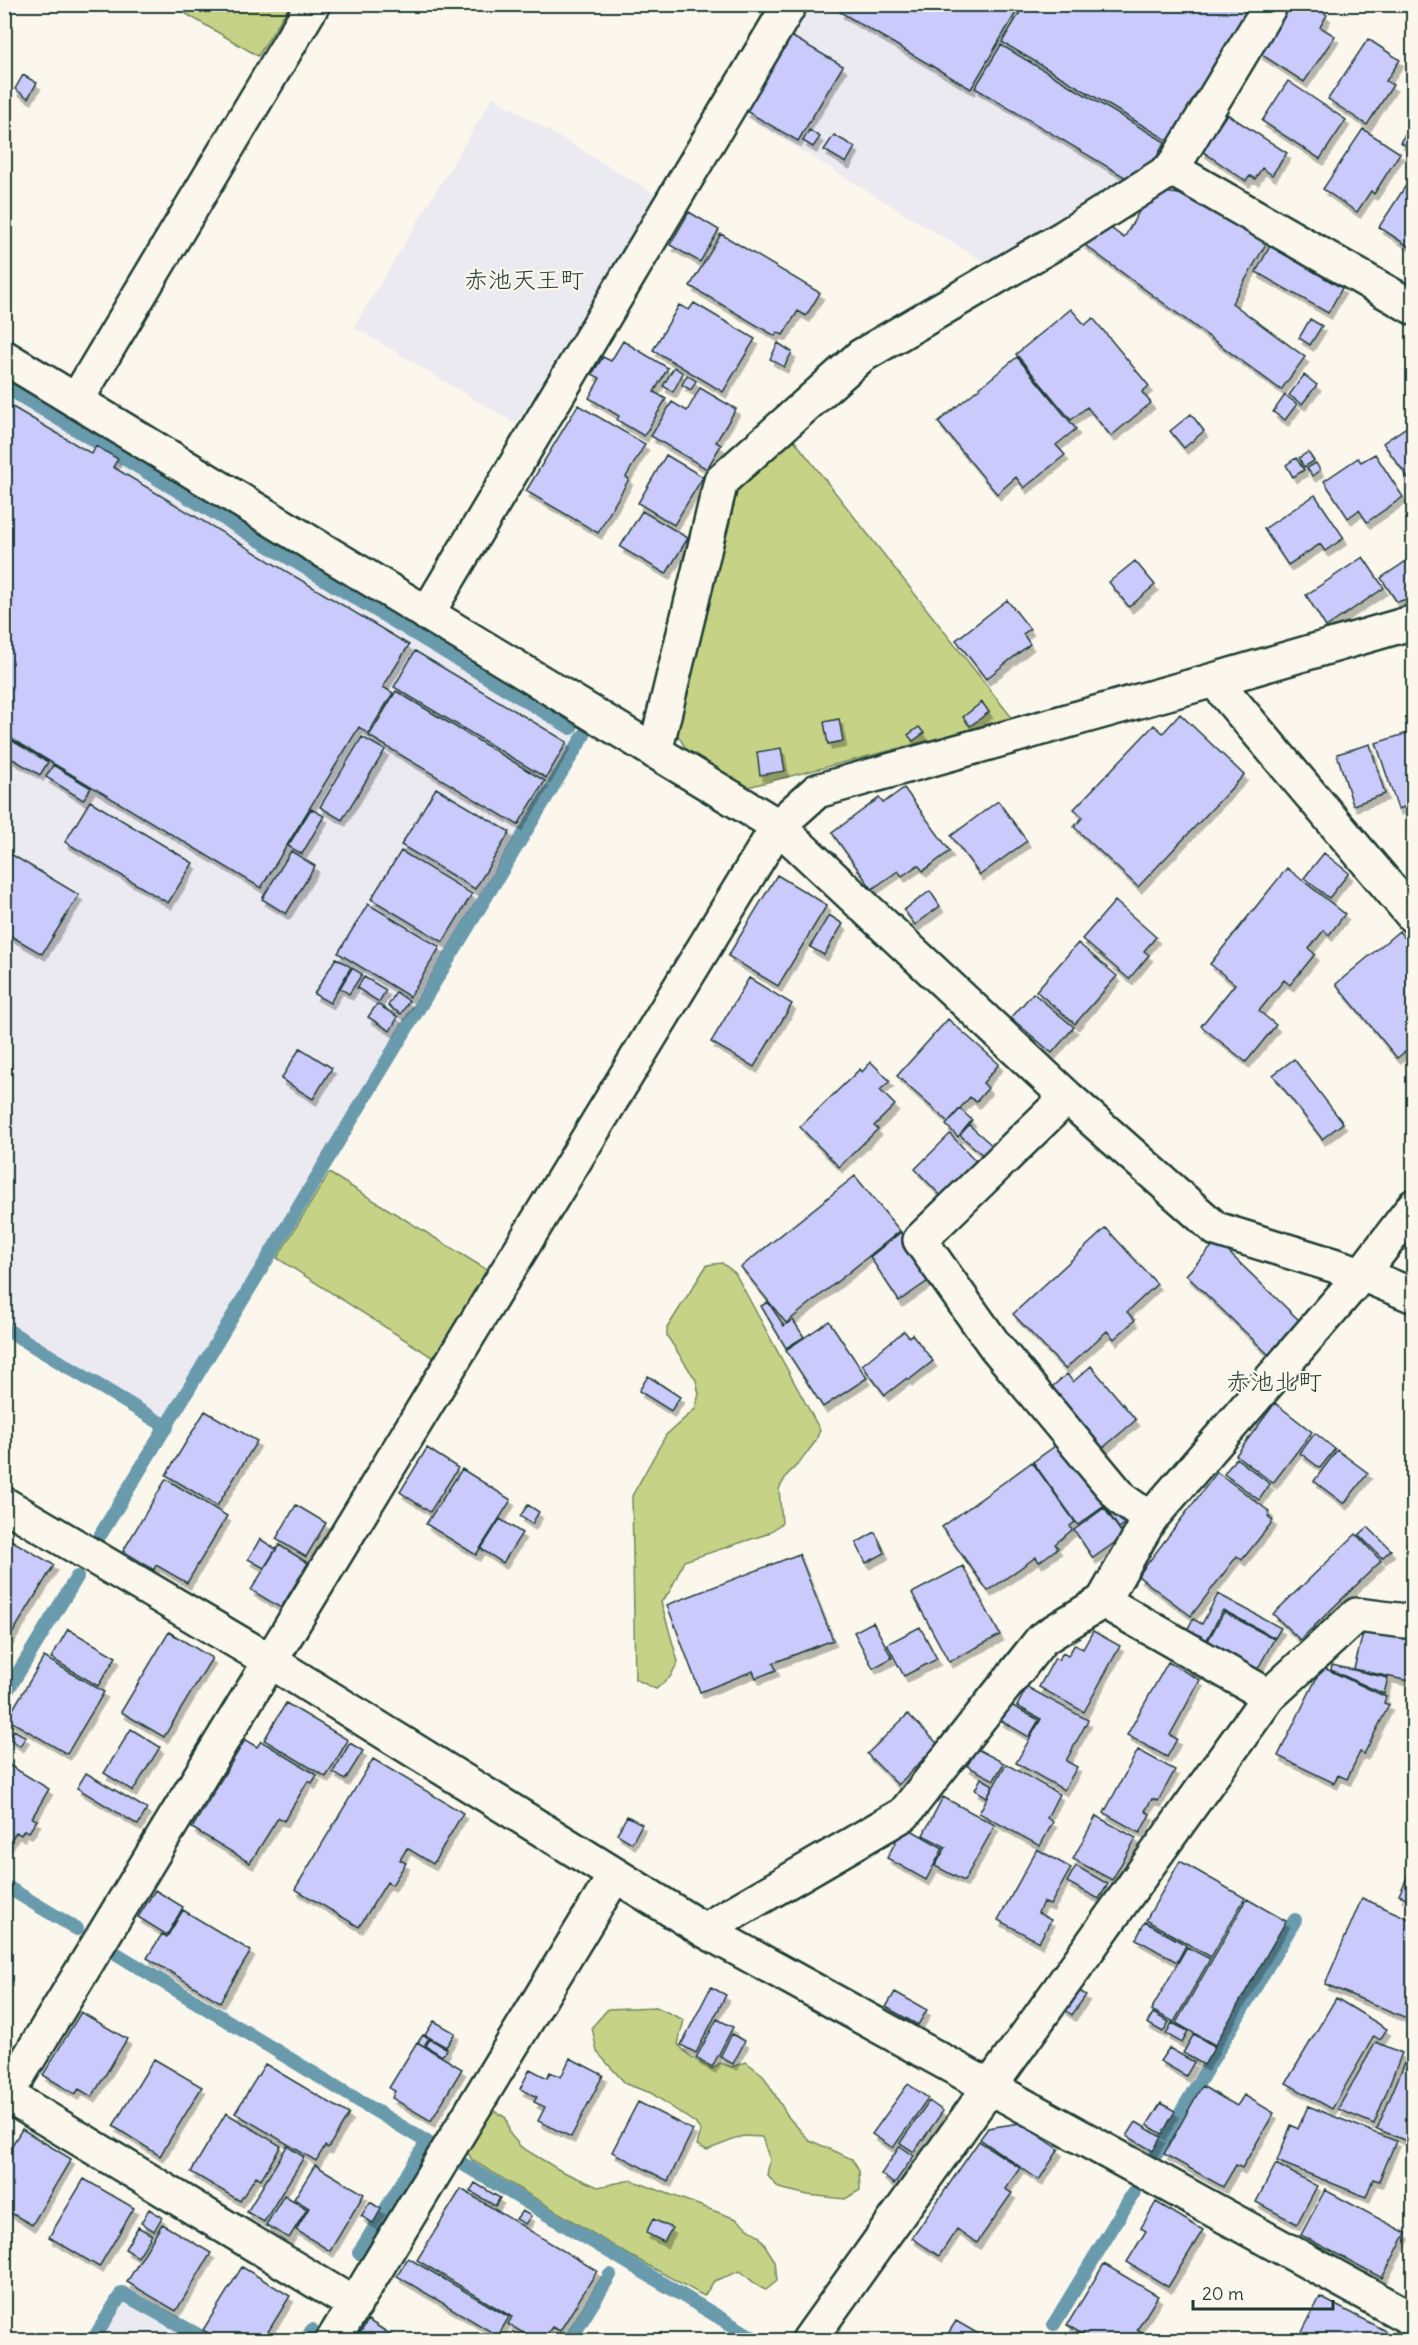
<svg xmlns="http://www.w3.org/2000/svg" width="1418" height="2345" viewBox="0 0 1418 2345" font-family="Delius,'Klee One',sans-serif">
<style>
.built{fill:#eceaf1}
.green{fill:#c6d387;stroke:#72885e;stroke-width:1.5}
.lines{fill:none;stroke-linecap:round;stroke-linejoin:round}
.stream{stroke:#6a9bad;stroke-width:14}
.building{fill:#cacafc;stroke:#1f3d34;stroke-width:1.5;filter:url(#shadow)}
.minor-casing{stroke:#1f3d34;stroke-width:38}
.minor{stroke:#fbf7ec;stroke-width:33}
.labels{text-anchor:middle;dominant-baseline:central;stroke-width:4.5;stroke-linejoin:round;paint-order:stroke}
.quarter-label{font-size:24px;fill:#1f3d34;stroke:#fbf7ec}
</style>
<defs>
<filter id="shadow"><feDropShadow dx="3.5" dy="6" stdDeviation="0" flood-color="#0004"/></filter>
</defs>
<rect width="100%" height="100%" fill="#fbf7ec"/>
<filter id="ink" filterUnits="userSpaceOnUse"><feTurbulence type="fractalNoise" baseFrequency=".0167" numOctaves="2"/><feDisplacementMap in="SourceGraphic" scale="12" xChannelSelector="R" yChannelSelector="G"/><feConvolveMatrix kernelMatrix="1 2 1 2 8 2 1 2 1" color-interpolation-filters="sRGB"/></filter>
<g filter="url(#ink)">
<path class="built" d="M806,5h448l-98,162 -167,98 -248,-151z
M493,97l163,98 -140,229 -162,-97z
M4,393l572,343 -410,683 -161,-98z
M124,2301l68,39h-91z"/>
<path class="green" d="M171,5h119l-32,51z
M790,435l223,284 -265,68 -60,-35 -14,-23 57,-242z
M329,1173l160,98 -54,88 -158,-101z
M722,1263l13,10 85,157 -5,12 -15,20 -13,13 -8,14 3,34 -15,11 -83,27 -14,30 -9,11 17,60 -8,15 -14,12 -21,-10 -3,-183 34,-61 29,-26 4,-15 -3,-14 -29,-44v-8l40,-63z
M656,2007l28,13 -6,24c9,12 21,18 34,25l8,-6 11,4 15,-5 17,13 26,43 20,22 43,19 7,12 1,19 -15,9 -37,-4 -29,-7 -12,-13 3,-15 -8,-23 -19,-1 -36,14 -10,-5 4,-14 -6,-8 -44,-30 -25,-9 -29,-32 -5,-25 16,-18z
M495,2111l11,7 4,16 11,13 40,24 37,16 33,-7 105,39 23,17 16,25 2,20 -11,9c-10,-3 -17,-13 -26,-19l-26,10 -10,15 -82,-45 -150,-91 -5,-8 18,-35z"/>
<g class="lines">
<path class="stream" d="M4,386l567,342
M4,1328l163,99
M101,1534l483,-799
M4,1696l73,-119
M4,1885l73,44
M117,1954l310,188 -68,111
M1157,2153l138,-233
M463,2164l294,176
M1054,2324l80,-132
M93,2340l29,-47 85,47
M306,2340l6,-10
M570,2340l40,-65"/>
</g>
<path class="building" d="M845,4h176l-50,85 -131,-77z
M1025,4h226l-82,137 -167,-99z
M1291,4h20l16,11 -7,12 15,9 -31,46 -45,-29z
M791,36l52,30 -45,75 -52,-30z
M1368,39l32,21 -14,21 7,4 -26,40 -39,-26z
M1001,45l164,97 -13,23 -24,14 -153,-91z
M23,75l14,8 -9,15 -13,-9z
M1288,81l58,39 -26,39 -58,-38z
M1227,114l60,39 -15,22 -10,-7 -7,11 -5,-3 -4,5 -44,-30z
M1414,122v29l-14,-9z
M1363,129l37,24 -26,41 -3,-3 -14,21 -34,-23z
M809,130l11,7 -7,10 -10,-6z
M834,135l21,12 -9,16 -22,-13z
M1414,173v77l-35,-23z
M1164,192l22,3 81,47 -35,61 73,54 -24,33 -199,-147 26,-17 16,12 21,-37z
M689,212l30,18 -19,32 -30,-17z
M721,234l99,59 -14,23 -8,-5 -15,24 -6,-3 -2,4 -85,-50z
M1270,246l72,42 -14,25 -72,-41z
M694,303l61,36 -32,53 -70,-42 26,-45 10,5z
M1071,309l14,16 8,-7 56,68 -7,6 9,11 -40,33 -24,-29 -16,13 -55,-66z
M1310,319l12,7 -12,19 -11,-7z
M623,341l45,27 -14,24 12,7 -22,37 -27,-16 2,-4 -30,-18 11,-20 -8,-4 11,-17 8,4z
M778,343l14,9 -8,15 -14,-8z
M1017,357l59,72 -20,16 9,10 -41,33 -8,-11 -19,17 -59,-72z
M674,367l9,6 -10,19 -10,-6z
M687,375l9,6 -5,9 -9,-5z
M1304,375l13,10 -15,19 -13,-9z
M700,388l36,21 -20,33 5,3 -14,24 -56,-33 21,-34 15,9z
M1285,395l12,9 -12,16 -12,-8z
M4,402l88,52 4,-8 22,13 -5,8 296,178 -26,42 10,6 -25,41 -9,-7 -98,161 -257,-154z
M578,405l67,39 -19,33 3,2 -31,54 -72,-42z
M1191,414l13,17 -20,17 -14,-17z
M1414,422v64l-31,-43z
M1308,452l6,9 -10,6 -5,-9z
M1375,454l28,43 -36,25 -8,-12 -11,8 -24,-37 34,-23 3,4z
M666,455l37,22 -29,48 -36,-22z
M1296,458l8,12 -11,7 -7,-12z
M1316,463l4,7 -8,6 -5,-8z
M1315,495l29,43 -19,13 -5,-7 -32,21 -24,-36z
M642,511l46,27 -22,36 -46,-27z
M1414,556v41l-17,5 -16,-24z
M1363,557l21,31 -58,39 -20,-32z
M1135,561l20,24 -26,22 -20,-25z
M1007,600l23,29 -7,5 7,10 -44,35 -30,-39z
M415,651l152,91 -21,36 -152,-91z
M396,691l149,90 -27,44 -149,-89z
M982,702l7,10 -19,14 -7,-9z
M1180,714l64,61 -106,112 -64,-60 9,-10 -9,-8 80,-84 9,8z
M839,719l4,22 -15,3 -4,-22z
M919,727l5,6 -11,8 -5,-6z
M1414,731v73l-16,5 -22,-66z
M4,736l44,26 -8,13 -36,-21z
M362,737l23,13 -43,70 -22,-13z
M1370,744l15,50 -32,11 -16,-51z
M781,748l4,23 -25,4 -3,-23z
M53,765l38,23 -8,12 -37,-23z
M436,788l74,44 -35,57 -74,-44z
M904,788l46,63 -27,20 -5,-6 -16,11 -4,-5 -26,18 -40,-56 47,-35 4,5z
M90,801l103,62 -25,40 -103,-61z
M998,801l29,40 -47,34 -29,-39z
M311,809l13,7 -22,38 -14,-8z
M4,850l75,45 -37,59 -38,-22z
M291,851l24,15 -29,48 -24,-15z
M401,851l71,43 -29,48 -72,-43z
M1324,853l25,20 -20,25 -25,-20z
M1287,868l58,46 -16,21 -5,-5 -15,19 6,5 -25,31 -6,-5 -25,31 17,14 -30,37 -45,-36 34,-42 -25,-20z
M777,875l50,30 -49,81 -50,-30z
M930,891l10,15 -25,19 -11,-15z
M1115,901l41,36 -12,14 5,4 -20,24 -47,-40z
M368,904l72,43 -30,50 -72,-44z
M829,915l14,9 -19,31 -14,-8z
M1399,931l15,18v96l-17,13 -61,-74z
M1078,943l39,33 -42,48 -39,-33z
M336,958l15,9 -21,36 -16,-9z
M352,968l10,6 -13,20 -9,-6z
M364,977l22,13 -7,12 -22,-14z
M749,978l43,26 -38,63 -43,-25z
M396,992l13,9 -8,13 -13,-8z
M1033,993l41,34 -22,26 -41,-35z
M377,1004l21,13 -8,14 -22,-14z
M948,1019l51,45 -16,19 5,5 -12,14 -6,-5 -22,25 -51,-46z
M300,1048l32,20 -19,31 -32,-20z
M1294,1059l49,64 -21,16 -49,-64z
M871,1062l19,19 -10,9 15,15 -21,21 4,3 -39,38 -39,-40 60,-58 2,3z
M960,1109l12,11 -14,17 -12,-12z
M969,1125l25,22 -9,10 -25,-22z
M950,1134l26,27 -35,35 -26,-27z
M855,1176l45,55 -114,92 -45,-56z
M1106,1228l51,56 -30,28 8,8 -21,19 -7,-8 -42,38 -52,-55z
M901,1232l30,47 -32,22 -29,-44z
M1217,1241l86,83 -32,33 -85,-82z
M768,1302l16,24 9,-6 11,17 -18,11 -25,-42z
M829,1321l38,57 -44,29 -37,-57z
M904,1331l5,6 3,-3 21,27 -24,19 -2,-2 -22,17 -23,-30z
M1091,1366l45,54 -38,32 -51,-61 20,-17 6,8z
M648,1376l32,21 -9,14 -32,-20z
M1275,1403l37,29 -39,51 -37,-28z
M205,1411l52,30 -40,65 -51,-31z
M1315,1433l20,16 -15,19 -20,-15z
M1062,1441l45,63 -29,21 -45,-63z
M427,1448l31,20 -28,44 -30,-20z
M1337,1450l31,23 -24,31 -30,-23z
M1236,1458l34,26 -11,16 -35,-26z
M1032,1462l43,60 -5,4 2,4 -17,14 3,4 -19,14 -3,-5 -48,34 -46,-64z
M462,1469l49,31 -35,55 -50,-31z
M1217,1472l53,40 -2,4 5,5 -31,39 -5,-4 -46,60 -53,-40z
M166,1479l61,37 -40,67 -31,-18 -2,5 -31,-19z
M1116,1501l13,20 -10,7 -14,-20z
M296,1505l30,18 -20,34 -30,-18z
M528,1505l11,7 -7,12 -12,-8z
M1104,1508l20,28 -31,22 -19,-28z
M500,1519l22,14 -19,30 -22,-14z
M1368,1527l23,23 -9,8 -23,-23z
M875,1532l10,21 -19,10 -10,-20z
M1356,1534l25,27 -81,79 -27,-26z
M4,1536l50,29 -50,82z
M260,1539l16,10 -12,19 -16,-9z
M279,1545l29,18 -27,45 -30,-18z
M799,1554l34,86 -60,23 3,7 -20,8 -3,-7 -53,21 -33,-87z
M963,1566l37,69 -51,27 -37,-69z
M1218,1594l63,34 -6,10 -52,-28 -18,33 -19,-11 7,-13 9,5z
M1224,1612l50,27 -18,33 -50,-28z
M873,1622l19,36 -19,10 -19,-36z
M920,1627l17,32 -33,17 -17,-32z
M68,1629l48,28 -18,29 -47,-28z
M1364,1630l50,11v19l-5,21 -55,-12z
M1093,1631l27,15 -36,66 -45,-25 16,-29 3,2 5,-7 5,3 7,-12 8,5z
M169,1632l43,26 -48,79 -43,-25z
M44,1657l60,35 -37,62 -60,-35z
M1168,1662l32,18 -30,55 7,4 -10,18 -40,-22z
M1332,1665l56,13 -4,16 -53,-24z
M1322,1667l64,30 -2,6 5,2 -25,49 -4,-2 -13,27 -9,-4 -4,8 -56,-27z
M1027,1687l61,33 -22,41 11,6 -13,23 -48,-27 25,-44 -24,-13z
M286,1703l62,37 -22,37 -62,-37z
M1009,1704l30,16 -10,17 -29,-17z
M908,1714l30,30 -40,41 -31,-31z
M131,1729l29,18 -27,44 -29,-18z
M14,1730l12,7 -6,9 -11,-8z
M245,1740l12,7 4,-6 56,34 -5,8 -4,-2 -24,40 -6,-3 -28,45 -58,-35z
M350,1743l13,8 -18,29 -12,-8z
M977,1749l27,14 -10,17 -27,-14z
M1138,1750l37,20 -17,31 -6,-2 -7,12 5,3 -10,19 -36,-20z
M373,1759l90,54 -30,51 -26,-16 -7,12 6,3 -14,22 -5,-3 -28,45 -64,-38z
M4,1762l45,27 -17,29 5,2 -8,12 -5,-2 -3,5 -5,-3 -12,19z
M1006,1764l53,30 -12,24 6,4 -13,24 -61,-33z
M86,1773l61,36 -9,16 -61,-37z
M981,1778l12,7 -6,12 -12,-7z
M943,1797l52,28 -31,56 -29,-15 11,-19 -23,-12z
M627,1816l15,8 -10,19 -15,-9z
M1096,1816l40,22 -24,42 -39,-21z
M904,1826l39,22 -17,32 -39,-22z
M1037,1849l34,19 -21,37 -7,-3 -5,11 13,7 -12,22 -41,-22z
M1180,1861l65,37 -34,59 -65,-37z
M1414,1862v39l-15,-6z
M1076,1866l32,18 -9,15 -32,-17z
M155,1890l28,17 -16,28 -29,-18z
M1362,1898l52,23v89l-5,9 -84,-35z
M1247,1899l39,22 -71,124 -39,-22z
M183,1910l68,41 -31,51 -73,-44 15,-24 5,3z
M1145,1922l41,23 -9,17 -41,-23z
M1187,1947l23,12 -36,63 -23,-12z
M711,1987l15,8 -30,58 -15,-8z
M1078,1990l8,5 -14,20 -8,-6z
M895,1992l32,18 -9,15 -32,-18z
M1336,1998l51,31 -7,11 -6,-4 -42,73 -46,-26z
M81,2012l46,27 -35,58 -13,-8 -4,5 -32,-19z
M1153,2013l16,9 -6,10 -16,-9z
M717,2019l16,8 -21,40 -16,-9z
M434,2021l21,12 -9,14 -21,-12z
M1412,2021l2,1v13l-6,-3z
M1172,2023l16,8 -6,12 -16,-9z
M732,2034l13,7 -12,23 -13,-7z
M1194,2034l21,13 -11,18 -21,-12z
M423,2035l6,3 -5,8 -6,-4z
M430,2039l17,10 -5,7 -16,-10z
M417,2042l45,27 -31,52 -39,-23 3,-7 -6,-3z
M1376,2042l26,11 -28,71 -36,-15z
M1169,2048l25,14 -8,14 -26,-15z
M1408,2055l6,2v74l-5,11 -32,-13z
M570,2058l33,17 -32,62 -33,-16 7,-14 -11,-5 3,-5 -17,-8 10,-20 17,9 3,-6 11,5z
M154,2059l48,28 -42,69 -47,-30z
M265,2064l84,50 -21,34 -3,-2 -9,15 -81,-48z
M908,2084l20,14 -35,50 -21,-14z
M1202,2086l35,20 7,-11 30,18 -32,55 -6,-3 -13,22 -59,-33z
M929,2101l14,10 -29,41 -14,-9z
M638,2102l55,28 -25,51 -56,-29z
M1161,2103l14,8 -13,23 -15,-9z
M1308,2106l88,35 -17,40 -6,-2 -7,18 -89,-36 14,-36 7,4z
M226,2113l55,33 -20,33 -5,-3 -16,25 -49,-29z
M1136,2122l25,15 -8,14 -26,-15z
M1020,2123l39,26 -20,31 -59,-41 8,-11z
M22,2129l49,30 -39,66 -28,-16v-51z
M979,2141l41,27 -15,21 7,4 -35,50 -20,-14 -18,27 -27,-18z
M287,2146l17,11 -40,65 -17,-10z
M900,2146l14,10 -20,28 -13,-10z
M1276,2164l41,22 -20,38 -41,-22z
M315,2165l49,29 -34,57 -34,-21 13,-22 -15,-9z
M84,2179l50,29 -35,59 -50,-30z
M475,2183l25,15 -5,8 -25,-15z
M461,2189l136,82 -37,60 -8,-4 -9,13h-8l-27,-16 4,-7 -95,-57z
M1325,2190l81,43 -24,45 -81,-43z
M284,2195l23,14 -18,29 -23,-13z
M370,2202l11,7 -8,14 -12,-7z
M1156,2202l47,28 -35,57 -41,-25 19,-31 -5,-3z
M149,2209l13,8 -8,14 -13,-8z
M522,2211l9,5 -6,8 -9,-5z
M653,2219l19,9 -8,14 -18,-9z
M162,2224l49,29 -35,58 -49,-29z
M138,2227l14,8 -14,22 -13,-8z
M408,2258l101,59 -11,19 -101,-60z
M1104,2264l54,32 -21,34 7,4 -3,6h-49l-25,-15z
M242,2267l48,29 -27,44h-43l-17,-10z
M1320,2297l77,40 -2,3h-97z
M368,2320l28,18 -2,2h-38z
M956,2321l33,19h-45z
M718,2335l10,5h-13z"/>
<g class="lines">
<g class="minor-casing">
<path id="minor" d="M1172,169l99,-165
M4,357l774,469 289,271 149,132 146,45 52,22
M76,401l237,-397
M427,614l363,-610
M1214,680l200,237
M655,752l66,-271 140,-125 202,-118 109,-69 242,139
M1067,1097l-147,143 75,106 128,154 27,19
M4,1504l266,157 434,269 710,390
M1103,1601l166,95
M704,1930l200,-116 138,-175 61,-38 47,-82 212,-245 52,-68
M7,2095l348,210
M4,2099l774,-1273 39,-35 397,-111 200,-58
M333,2340l282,-465
M809,2340l460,-644 88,-81 57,7"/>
</g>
<use href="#minor" class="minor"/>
</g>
</g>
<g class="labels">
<g class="quarter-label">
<text x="524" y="279">赤池天王町</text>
<text x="1274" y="1381">赤池北町</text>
</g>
</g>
<rect width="1418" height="2345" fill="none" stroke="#fbf7ec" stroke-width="24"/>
<rect x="12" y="12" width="1394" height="2321" fill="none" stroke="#1f3d34" stroke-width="2" filter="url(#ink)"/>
<path d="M1193 2300v9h140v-9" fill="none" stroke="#1f3d34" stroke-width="3"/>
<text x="1202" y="2300" font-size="18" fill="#1f3d34" stroke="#fbf7ec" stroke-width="4.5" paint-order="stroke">20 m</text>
</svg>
